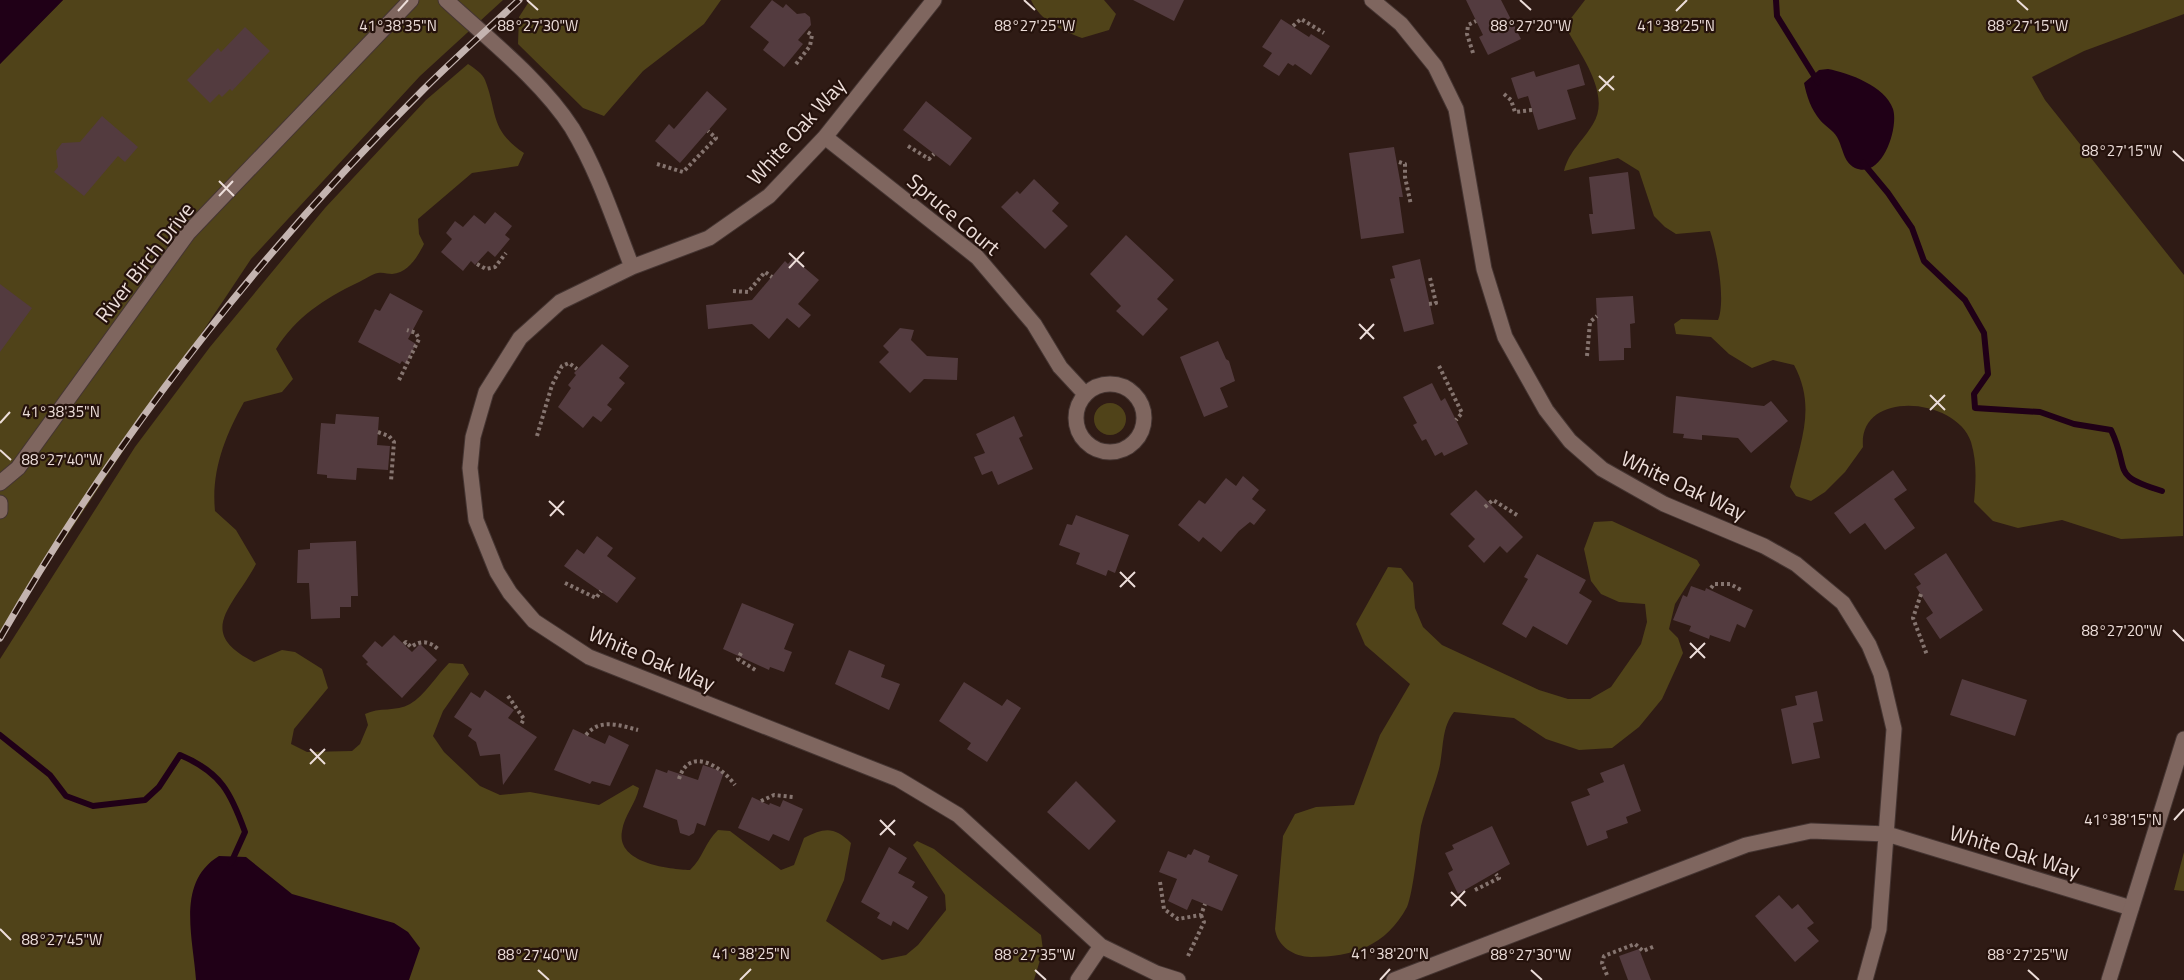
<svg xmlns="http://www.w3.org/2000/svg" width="2184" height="980" viewBox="0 0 2184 980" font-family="'Titillium Web',sans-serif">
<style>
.green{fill:#504319}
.water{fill:#200017}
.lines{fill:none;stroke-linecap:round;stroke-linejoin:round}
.stream{stroke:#200017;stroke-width:6}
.building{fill:#533b3f}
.minor-casing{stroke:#453532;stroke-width:17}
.tertiary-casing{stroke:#453532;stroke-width:17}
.path{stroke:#85746f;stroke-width:4;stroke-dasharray:3 3;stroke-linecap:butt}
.minor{stroke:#7f665f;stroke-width:15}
.tertiary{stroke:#7f665f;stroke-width:15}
.rail-casing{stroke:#c4b4b0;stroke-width:7}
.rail{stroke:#25120c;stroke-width:4.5;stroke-dasharray:14;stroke-linecap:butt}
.ticks{fill:none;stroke:#ecddd9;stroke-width:2}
.labels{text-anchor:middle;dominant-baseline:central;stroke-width:4.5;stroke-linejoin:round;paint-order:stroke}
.street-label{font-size:21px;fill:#ecddd9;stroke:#25120c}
.ticks-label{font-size:15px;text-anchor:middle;fill:#ecddd9;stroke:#25120c;stroke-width:4.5;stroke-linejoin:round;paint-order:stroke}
</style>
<rect width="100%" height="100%" fill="#2f1b15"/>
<path class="green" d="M63,0h440l-83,76 -169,183 -251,377v-572z
M530,0h191l-17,24 -61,47 -39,45 -21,-8 -65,-64 1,-27z
M1031,0h73l12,14 -7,16 -27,8c-21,-8 -42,-17 -51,-38z
M1585,0h599v14l-100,37 -52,26 13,23 139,175 -1,261 -62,3 -59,-19 -44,8 -25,-7 -19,-19c2,-21 3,-40 -3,-60 -15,-45 -113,-53 -108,5l-18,25 -20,20 -14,9 -15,-5 -6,-9c10,-45 27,-79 4,-122l-21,-5 -21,8 -23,-14 -18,-17 -35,-3 -2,-10 7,-5 37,1c8,-19 -1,-69 -8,-89l-34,3 -11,-7 -11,-11 -15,-45 -21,-13 -54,13c5,-20 19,-30 29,-47 19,-30 -14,-71 -28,-98z
M468,64c6,4 15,10 17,16 13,33 4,49 39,73l-6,13 -46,7 -54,46 1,15 5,10c-6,12 -16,29 -32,30 -4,0 -9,-2 -14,-1 -6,1 -14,7 -21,10 -33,16 -61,34 -81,66l17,30 -11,13 -38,10c-19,34 -33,69 -29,109l21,19 20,34c-22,42 -62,68 -2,98l28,-12 13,2 27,17 6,19 -34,41 -3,15 16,8 45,-1 8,-7 8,-19 -3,-11c14,-7 31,-2 45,-10 14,-8 27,-29 39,-41l14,1 6,10 -26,37 -10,25 11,16 36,34 20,9 30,-3 69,13 34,-20 6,3c-3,15 -15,28 -17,43 -6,32 46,38 68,39 13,-12 15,-28 28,-40l12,1 51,39 13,-5 10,-27c20,-10 30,-12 47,5l-7,37 -18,41 56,39 24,-5 12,-10 28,-35 -1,-15 -32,-50 4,-4 17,8 107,86 2,15 -9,30h-1034v-321l135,-212 75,-100 115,-139 101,-108z
M1094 419a16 16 0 1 1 32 0a16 16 0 1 1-32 0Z
M1612,521l85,39 3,5 -25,39 -6,25 9,9 5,15 -21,46 -23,28 -27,21 -33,2 -33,-11 -32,-21 -60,-6c-13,16 -10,37 -15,57 -5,19 -13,37 -18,57 -3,18 -8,68 -14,81 -21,39 -54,50 -96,50 -17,0 -34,-11 -36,-28l8,-93 12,-22 21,-7 38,-2 26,-70 30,-51 -45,-39 -9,-21 32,-57 13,1 12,15 2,25 8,19 19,18 97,45 29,9h22l21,-12 30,-43 6,-22 -2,-18 -26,-2 -18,-8 -10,-13 -7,-32 10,-27z
M2184,852v39l-10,-1z"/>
<path class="water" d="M0,0h63l-63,64z
M1828,69c21,4 57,17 65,40 6,19 -11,71 -38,59 -12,-6 -12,-21 -18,-31 -4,-7 -12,-11 -17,-17 -9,-11 -13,-23 -16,-37l15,-13z
M219,856l27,1 46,37 102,29 14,9 12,16 -11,32h-213c-3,-43 -20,-98 23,-124z"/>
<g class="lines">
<path class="stream" d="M1776,0l1,16 41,66
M1863,163l25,30 24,35 12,33 41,39 19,33 4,41 -14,20 1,14 65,4 34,12 37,6c20,42 -2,45 51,61
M0,735l50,40 16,21 27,10 52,-6 14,-13 21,-32c41,17 51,38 65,77l-14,31"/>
</g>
<path class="building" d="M772,0l11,8 3,-4 11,10 8,-1 5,4 1,8 -13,15 5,4 -19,23 -21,-17 6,-8 -19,-15z
M1133,0h51l-10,21z
M1466,0h35l20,39 -33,16 -9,-18 4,-2z
M1281,19l28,18 2,-3 19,12 -19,29 -16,-11 -2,2 -5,-3 -9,13 -16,-10 9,-13 -10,-6z
M245,27l25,24 -38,40 -2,-2 -8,8 -3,-3 -9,9 -23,-23 31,-32 3,4z
M1579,64l6,21 -18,5 9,29 -38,11 -10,-34 -10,3 -7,-21 23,-7 2,6z
M707,91l20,18 -47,54 -25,-22 14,-17 5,5z
M926,101l46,37 -22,28 -47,-36z
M102,116l36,31 -13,15 -7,-6 -34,40 -30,-24 4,-5 -2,-16 6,-8 18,-1z
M1394,147l9,50h-4l5,36 -43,6 -12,-86z
M1628,172l7,57 -43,5 -3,-20h4l-4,-37z
M1034,179l25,24 -7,8 16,15 -23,23 -44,-42 16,-16 3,3z
M495,212l17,14 -7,9 5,4 -15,18 -7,-6 -13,14 -4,-4 -8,10 -22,-19 11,-13 -6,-6 9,-12 8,6 11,-12 11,9z
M1126,235l48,45 -17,19 11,10 -25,27 -27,-25 5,-5 -31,-32z
M793,258l26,22 -21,24 13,11 -12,13 -12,-10 -18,21 -17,-15 -44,5 -2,-24 46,-5 33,-39 3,3z
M1420,259l14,65 -30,8 -14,-53 5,-1 -3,-12z
M0,284l32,24 -32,44z
M390,293l33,18 -15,28 8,5 -10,20 -4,-3 -2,3 -42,-22 17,-33 5,2z
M1633,296l2,27 -5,1 1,24h-7v12l-25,1 -3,-63z
M900,328l14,2 -3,10 16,16 31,2 -1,22 -33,-1 -14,14 -31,-31 10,-10 -6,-6z
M1218,341l8,18 3,2 6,20 -15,7 8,19 -24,10 -24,-60z
M602,344l27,22 -10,12 6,5 -18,22 5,4 -11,13 -8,-6 -10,12 -25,-21 13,-19 -3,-3 8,-10 -2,-2z
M1432,383l9,18 4,-3 23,46 -24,12 -2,-4 -7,4 -9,-17 -4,2 -9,-16 4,-2 -14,-26z
M1676,396l88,10 7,-5 17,20 -37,32 -13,-15 -36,-3v5l-19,-2 1,-4 -11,-1z
M336,414l43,3 -2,28 13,1 -2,24 -31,-2 -1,12 -29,-2v-3l-10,-1 4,-51 14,1z
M1014,416l9,20 -4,2 14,31 -35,16 -6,-14 -10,4 -8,-18 11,-4 -9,-19z
M1893,470l14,20 -13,9 21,29 -30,22 -20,-27 -15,11 -16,-21z
M1243,476l16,14 -7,9 14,11 -12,15 -4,-3 -11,9 -18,21 -18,-15 -4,5 -21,-17 21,-25 6,4 21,-26 10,8z
M1476,490l47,47 -16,16 -7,-7 -16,17 -16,-17 7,-7 -25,-25z
M1076,515l53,20 -14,38 -7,-3 -2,6 -30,-12 4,-11 -21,-8 8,-21 5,1z
M597,536l16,12 -6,8 29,22 -19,25 -53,-37 13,-17 7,5z
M356,541l2,55h-7v11h-11v11l-29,1 -2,-36h-12l1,-33 12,-1v-6z
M1946,553l37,57 -43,29 -14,-21 7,-5 -17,-26 5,-3 -7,-10z
M1537,554l49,26 -7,13 13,8 -25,44 -34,-19 -7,12 -24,-14 26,-45 -4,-2z
M1691,586l14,5 1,-3 47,22 -8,18 -8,-4 -7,18 -20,-7 -1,4 -20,-8 2,-5 -18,-6 10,-25 4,2z
M742,603l52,21 -10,25 8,3 -8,20 -14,-5 -1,3 -46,-21z
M394,635l18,17 8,-8 17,16 -35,38 -36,-34 2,-2 -6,-6 13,-15 7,6z
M849,650l36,15 -4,12 19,7 -11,26 -54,-26z
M1962,679l65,21 -12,36 -65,-21z
M964,682l38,24 5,-7 14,9 -34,54 -20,-13 4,-6 -32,-22z
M485,690l29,20 -6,8 29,19 -34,48 -3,-31 -20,2 -4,-14 -8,-6 4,-7 -18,-12 17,-25 9,6z
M1817,691l6,30 -10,2 7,35 -28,6 -11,-55 16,-4 -2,-9z
M573,729l32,15 4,-9 20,10 -19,41 -18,-5 -2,3 -36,-14z
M1624,764l17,47 -15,6 2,6 -22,8 2,7 -21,8 -16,-44 19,-7 -3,-6 17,-7 -4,-9z
M703,765l21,7 -19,54 -8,-3 -3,10 -5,3 -9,-3 -3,-13 -34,-13 13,-38 11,4 1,-3 30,10z
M1076,781l40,40 -27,29 -42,-38z
M752,797l17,8 1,-2 10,4 3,-7 20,9 -14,32 -16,-7 -4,7 -31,-13z
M1492,826l18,38 -52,30 -10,-21 5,-3 -8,-17 9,-4 -2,-4z
M889,847l18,11 -9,15 17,9 -3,5 16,10 -20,33 -15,-9 -2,5 -14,-8 3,-5 -19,-11z
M1194,849l16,7 -2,6 30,13 -16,36 -30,-12 -5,11 -19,-9 9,-22 -18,-7 9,-21 18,7 2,-4 3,1z
M1779,895l13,14 6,-5 16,19 -7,5 12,13 -24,21 -40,-46z
M1639,949l12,31h-23l-9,-24z"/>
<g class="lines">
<g class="minor-casing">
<path id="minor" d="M446,0c41,38 96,81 126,128 26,43 42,93 60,139
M934,0l-109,137 -56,59 -60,42 -77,29 -72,35 -40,36 -34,54 -13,45 -3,31 6,52 21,52 13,21 24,28 55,36 309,122 60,36 143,131 55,27 22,7
M1372,0l29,24 34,42 21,43 28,160 21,68 41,73 24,31 32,28 62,35 100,42 32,18 47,39 26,42 12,29 13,55 -15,200 -14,51
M825,137l152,120 57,67 26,43 25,27
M1076 418a34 34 0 1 1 68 0a34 34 0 1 1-68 0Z
M0,483l18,-15 170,-235 223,-233
M0,503v8
M1078,980l23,-34
M1394,980l352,-135 65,-14 76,3 244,74"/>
</g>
<g class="tertiary-casing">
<path id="tertiary" d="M2109,980l75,-241"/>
</g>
<path class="path" d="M1293,26l8,-7 23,14
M1473,53l-6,-19 1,-9 8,-4
M796,64l14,-18 2,-11 -6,-4
M1504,94l7,6 4,12 17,-2
M908,146l21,13 5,-5
M1399,162l6,2v13l6,28
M657,164l26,8 33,-34 -8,-7
M477,264l9,5 9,-2 11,-14
M733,291l15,1 17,-20 7,5
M1429,304l7,-1 -6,-25
M1587,356l3,-34 7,-6
M1439,366l23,47 -6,7
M399,380l20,-41 -3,-6 -9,-3
M378,432l11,4 5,6 -3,39
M537,436l15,-51 10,-19 7,-3 8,6
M1485,507l8,-7 24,15
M565,583l31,15 5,-7
M1711,588l3,-4h16l13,7
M1921,594l-8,24 14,37
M404,644l2,-2 5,5c10,-7 18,-6 27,2
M741,653l-3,6 19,12
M508,696l16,23 -4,7
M586,735c14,-17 33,-10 52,-5
M679,779c10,-34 43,-12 56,6
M761,801l13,-6 19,2
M1160,882l4,27 14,10 23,-4 4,-11
M1475,890l24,-12 -3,-4
M1188,956l16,-34 -3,-7
M1607,975l-5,-12 2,-7 31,-12 8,7 12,-5"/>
<use href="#minor" class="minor"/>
<use href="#tertiary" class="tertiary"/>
<g class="rail-casing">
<path id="rail" d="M0,638c115,-200 260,-386 423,-548 31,-31 64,-60 96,-90"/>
</g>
<use href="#rail" class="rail"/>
</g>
<path class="ticks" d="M527,0l11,10M1024,0l11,10M1520,0l11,10M2017,0l11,10M398,11l10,-11M1676,11l11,-11M1599,76l15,14M1599,91l15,-15M2173,151l11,10M219,181l15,15M219,196l14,-15M789,253l15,14M789,268l15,-16M1359,324l15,15M1360,339l14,-15M1930,395l15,15M1930,410l15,-15M0,423l10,-11M0,450l11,10M549,501l15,14M550,516l14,-15M1120,572l15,15M1120,587l15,-15M2173,630l11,11M1690,643l15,15M1690,658l15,-15M310,749l15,15M310,764l15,-15M880,820l15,15M2174,820l10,-11M880,835l15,-15M1451,892l15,14M1451,906l14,-15M0,929l11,11M538,970l11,10M1035,970l11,10M1531,970l11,10M2028,970l11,10M740,980l11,-11M1380,980l10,-11"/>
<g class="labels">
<g class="street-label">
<text transform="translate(796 131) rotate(-48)">White Oak Way</text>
<text transform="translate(954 214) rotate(40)">Spruce Court</text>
<text transform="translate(144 262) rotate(-52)">River Birch Drive</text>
<text transform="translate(1684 485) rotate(25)">White Oak Way</text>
<text transform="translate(652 658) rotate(23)">White Oak Way</text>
<text transform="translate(2015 851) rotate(17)">White Oak Way</text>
</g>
</g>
<g class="ticks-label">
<text x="538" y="31">88°27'30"W</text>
<text x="1035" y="31">88°27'25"W</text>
<text x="1531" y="31">88°27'20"W</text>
<text x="2028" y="31">88°27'15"W</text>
<text x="398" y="31">41°38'35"N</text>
<text x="1676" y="31">41°38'25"N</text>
<text x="2122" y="156">88°27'15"W</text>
<text x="61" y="417">41°38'35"N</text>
<text x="62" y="465">88°27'40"W</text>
<text x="2122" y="636">88°27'20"W</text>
<text x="2123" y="825">41°38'15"N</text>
<text x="62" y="945">88°27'45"W</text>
<text x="751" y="959">41°38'25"N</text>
<text x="1390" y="959">41°38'20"N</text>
<text x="538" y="960">88°27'40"W</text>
<text x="1035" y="960">88°27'35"W</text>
<text x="1531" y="960">88°27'30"W</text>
<text x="2028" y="960">88°27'25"W</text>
</g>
</svg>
